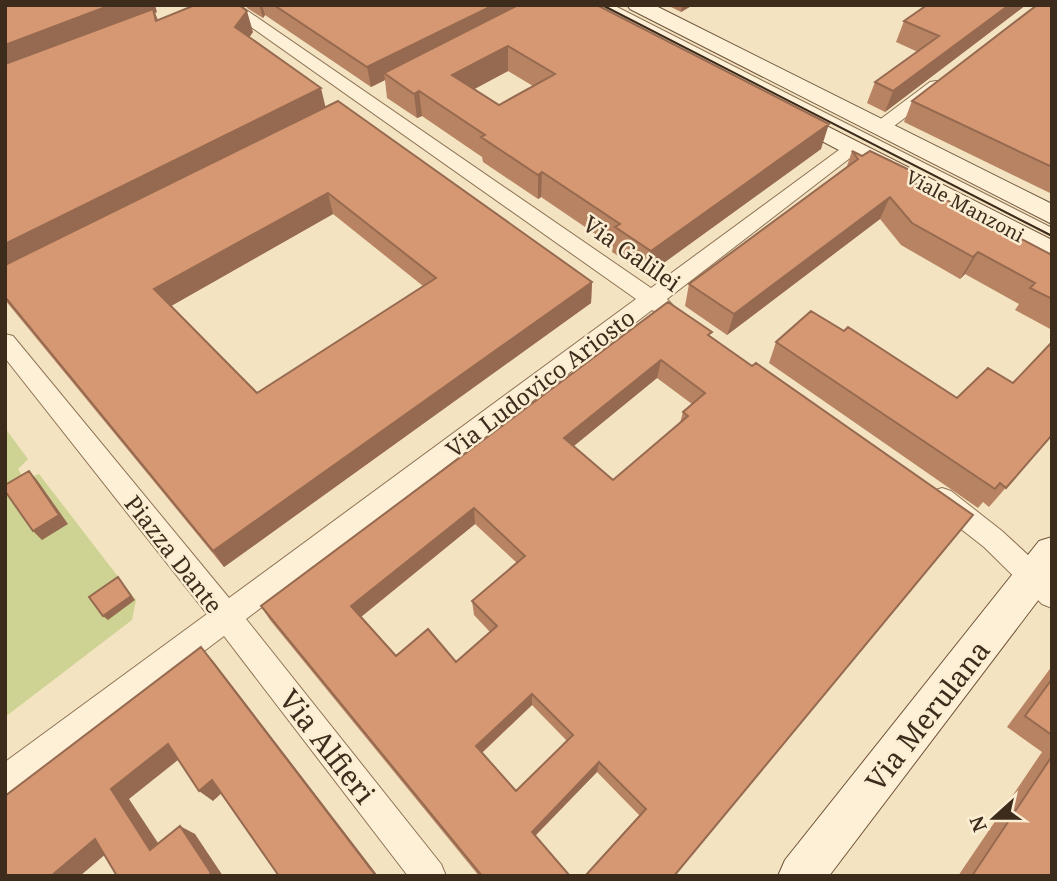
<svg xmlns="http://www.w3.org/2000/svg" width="1057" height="881" viewBox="0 0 1057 881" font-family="'Noto Serif',serif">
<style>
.green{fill:#ced393}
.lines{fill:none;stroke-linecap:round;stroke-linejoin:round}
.lane-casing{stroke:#8f7356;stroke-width:2}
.street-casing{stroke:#8f7356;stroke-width:2}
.secondary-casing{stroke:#715339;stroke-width:2}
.lane{fill:#fdf0d6;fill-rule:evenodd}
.street{fill:#fdf0d6;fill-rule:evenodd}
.secondary{fill:#fdf0d6;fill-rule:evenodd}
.tram{stroke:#3d2b1c;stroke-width:2}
.wall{fill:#b88362;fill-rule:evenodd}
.shaded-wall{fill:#966a50}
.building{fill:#d69872;stroke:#966a50;stroke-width:2;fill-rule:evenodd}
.labels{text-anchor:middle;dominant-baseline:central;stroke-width:5;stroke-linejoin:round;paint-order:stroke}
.far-street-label{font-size:19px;fill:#3d2b1c;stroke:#faedd2}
.street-label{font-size:23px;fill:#3d2b1c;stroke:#faedd2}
.near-street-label{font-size:28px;fill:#3d2b1c;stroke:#faedd2}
</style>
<rect width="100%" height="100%" fill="#f3e3c1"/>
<path class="green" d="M5,428l23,31 -10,10 6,10 15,-5 97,126 -4,20 -127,97z"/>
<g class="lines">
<g class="lane-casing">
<path id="lane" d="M603,5h10l439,223v7z"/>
</g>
<g class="street-casing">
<path id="street" d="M220,5h19l412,283 196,-144 7,-2 9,6 -196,151 8,9 -3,6 -8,2 -12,-6 -406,309 195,245 5,12h-38l-184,-240 -208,157 -11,5v-36l202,-148 -202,-256v-24l8,2 216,262 407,-299z
M936,81l6,1 3,4 -3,4 -56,42h-12l-3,-4 3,-4 56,-42z
M942,488l9,3 51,40 50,46v31l-10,-4 -58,-57 -51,-40 -4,-8 4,-8z"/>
</g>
<g class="secondary-casing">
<path id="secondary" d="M627,5h27l398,199v20l-422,-215z
M787,106l265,134v22l-274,-144 -3,-5 3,-5z
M1052,537v45l-223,294h-51l7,-16 254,-319z"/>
</g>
<use href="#lane" class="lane"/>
<use href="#street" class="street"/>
<use href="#secondary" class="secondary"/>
<path class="tram" d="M602,5l450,231"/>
</g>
<path class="wall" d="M5,5l152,7 -2,1 3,7 95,12 -4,5 76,70 267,175 -1,21 -367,264 -219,-267zM333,214l90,72 -166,107 -86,-87z
M247,5h350l224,144 -174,126 -35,-23 1,-6 -72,-49 -3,2 -55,-37 -1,-5 -60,-41 -5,2 -30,-20 -2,-18 -14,7 -106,-72 -2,3 -16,-10zM508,71l25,15 -34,19 -25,-16z
M667,5h26l-12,7z
M1026,5l-141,107 -18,-9 8,-21 43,-30 -22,-10 8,-21z
M1052,5v189l-148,-72 8,-21z
M852,151l10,5 56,18 -4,9 138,72v75l-37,-20 4,-6 -54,-30 -5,5 -59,-34 -21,-26 -153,116 -42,-29 4,-22 157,-115z
M668,302l42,35 263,178 -333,301 -43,-44 -62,64 35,40h-91l-209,-256 -9,-14zM657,378l35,26 -9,8 -3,11 -67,57 -40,-34zM475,524l42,39 -45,38 2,14 16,17 -34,30 -60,-6 -35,-39zM532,705l35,36 -51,50 -34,-38z
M776,342l181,56 56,-15 39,52 -63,72 -6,-5 -5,6 -209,-145z
M1052,666v210h-94l84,-124 -35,-25z"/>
<path class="shaded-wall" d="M111,5h44l2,7 -2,1 6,17 -5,-9 -151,49v-25z
M259,5h3l3,10 -2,3z
M494,5h39l-149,68 1,7 -14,7 -4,-20z
M682,5h11l-12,7z
M1009,5h17l-141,107 8,-21z
M247,11l6,21 -11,16 -7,-21z
M508,46v25l-54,29 -2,-25z
M321,88l5,21 -321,163v-28z
M419,91l3,25 -5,2 -3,-24z
M829,124l-8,25 -174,126 4,-24z
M542,172l-1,25 -3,2v-24z
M918,174l-10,23 2,-16z
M328,193l5,21 -169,96 -10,-21z
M890,197l-10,22 -153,116 7,-21z
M978,252l-13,22 -5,5 13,-22z
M592,282l-1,21 -367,264 -11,-16z
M661,360l-4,18 -94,77 1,-17z
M29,471l8,9 31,44 -26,16 -9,-9z
M474,508l1,16 -118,96 -6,-14z
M118,577l17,23 -27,20 -5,-4z
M201,647l13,15 164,214h-2z
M532,694v11l-54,51 -2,-10z
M168,744l15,12 -54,43 39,59 -18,-8 -39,-61z
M599,762l-2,10 -65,67v-7z
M212,780l13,10 -12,11 -14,-10z
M180,826l15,8 28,42h-15z
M95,839l19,8 -34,29h-29z"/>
<path class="building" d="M5,5h106l-106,40z
M195,5h44l8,6 -12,16 86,61 -316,156v-180l148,-55 3,12z
M274,5h220l-127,62z
M518,5h79l232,119 -178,127 -36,-24 5,-3 -78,-52 -4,3 -57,-38 4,-2 -66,-44 -5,3 -30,-21zM508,46l47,28 -56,31 -47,-30z
M927,5h82l-116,86 -18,-9 64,-46 -35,-15z
M1037,5h15v162l-140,-66z
M338,101l254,181 -379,269 -208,-254v-32zM328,193l108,85 -179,115 -103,-104z
M852,151l10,5 8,-5 48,23 -8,7 142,74v44l-22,-11 5,-5 -57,-31 -5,5 -61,-34 -22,-26 -156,117 -45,-30 169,-125z
M668,302l44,30 -4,3 44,31 4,-3 217,152 -299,361h-89l61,-67 -47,-47 -67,70 38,44h-88l-221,-270zM661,360l44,33 -22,19 5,4 -75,64 -49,-42zM474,508l51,48 -53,45 25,25 -41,36 -28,-33 -32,27 -45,-50zM532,694l41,41 -57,56 -40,-45z
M811,311l33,20 4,-4 109,71 31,-30 25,15 39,-41v93l-46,53 -6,-5 -5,6 -219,-147z
M29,471l30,44 -26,16 -28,-40v-6z
M118,577l13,19 -28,20 -14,-19z
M201,647l175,229h-97l-67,-96 -13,11 -31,-47 -57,45 39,61 30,-24 31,47 -3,3h-91l-22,-37 -44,37h-46v-80z
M1052,679v56l-27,-19z
M1052,756v120h-80z"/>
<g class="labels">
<g class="far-street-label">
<text transform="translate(965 206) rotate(28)">Viale Manzoni</text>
</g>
<g class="street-label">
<text transform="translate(632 253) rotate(35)">Via Galilei</text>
<text transform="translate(540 383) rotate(-37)">Via Ludovico Ariosto</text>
<text transform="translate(174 554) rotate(52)">Piazza Dante</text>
</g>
<g class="near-street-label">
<text transform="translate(927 715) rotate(-52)">Via Merulana</text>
<text transform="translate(328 746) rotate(52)">Via Alfieri</text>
</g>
</g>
<rect width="1057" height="881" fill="none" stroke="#3d2b1c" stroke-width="14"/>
<g transform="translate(994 818) rotate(249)" stroke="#faedd2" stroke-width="5" paint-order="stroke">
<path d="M0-5L12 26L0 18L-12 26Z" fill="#3d2b1c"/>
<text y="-10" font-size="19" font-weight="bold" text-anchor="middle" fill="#3d2b1c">N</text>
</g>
</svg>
